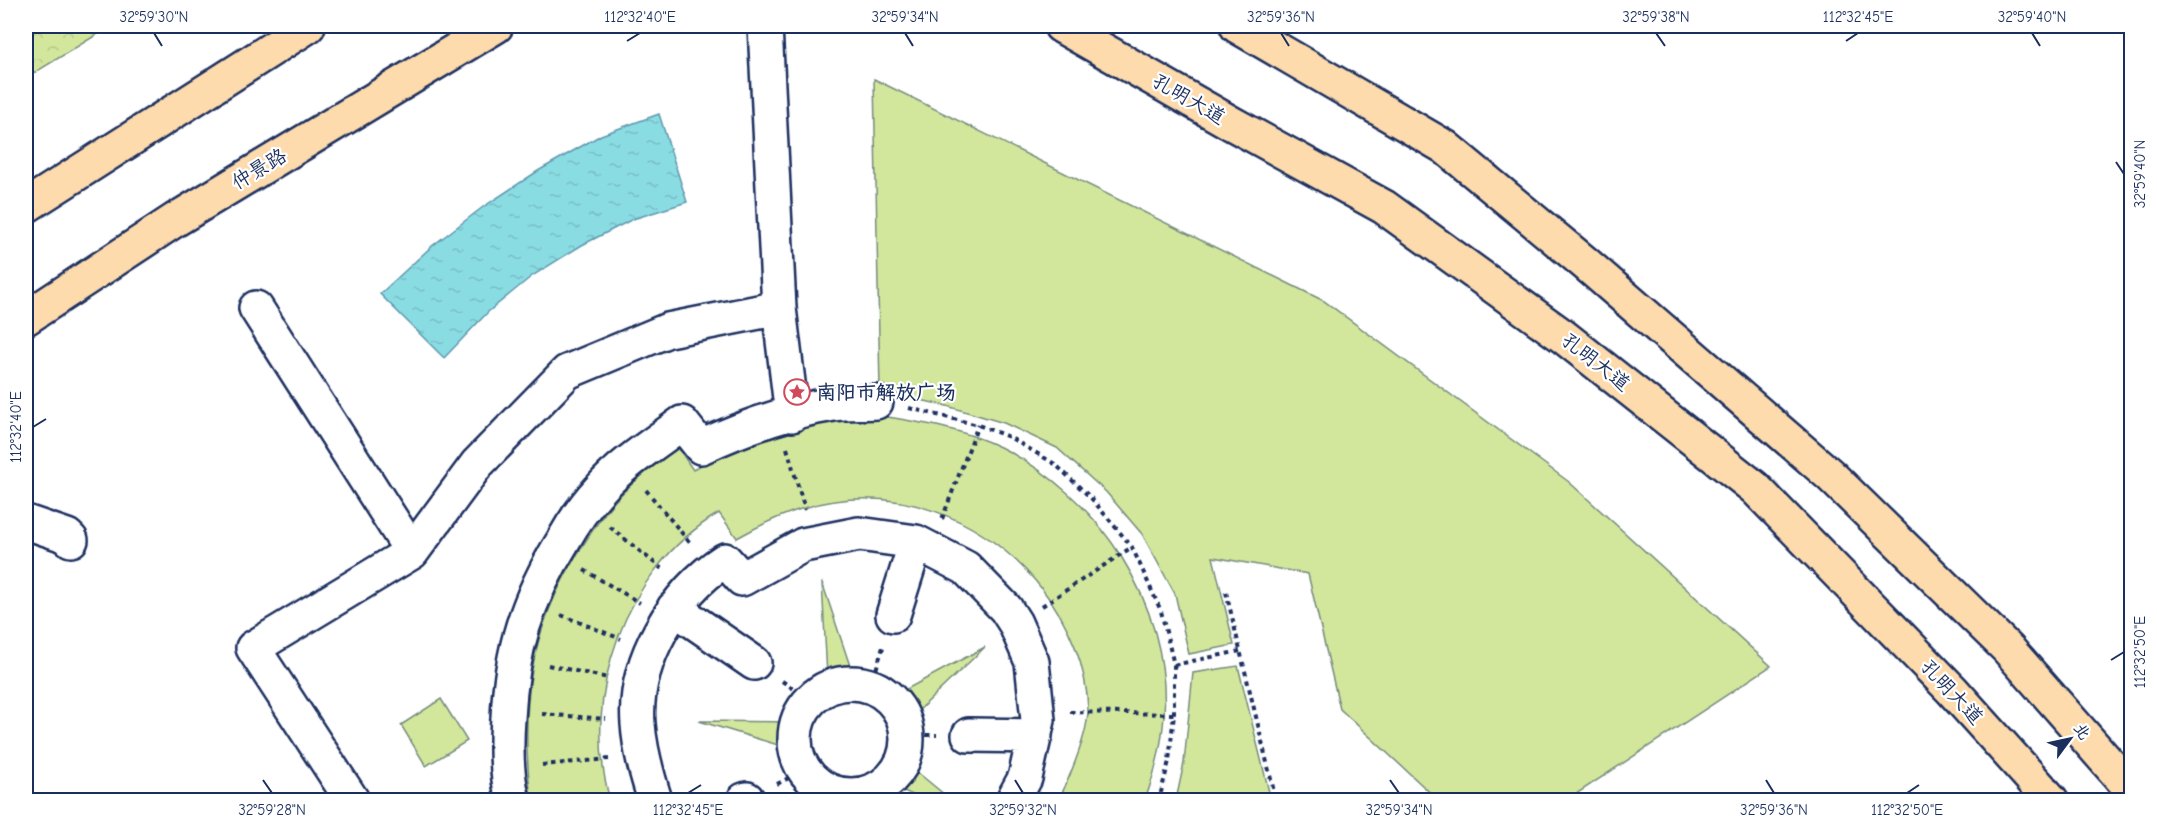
<svg xmlns="http://www.w3.org/2000/svg" width="2157" height="826" viewBox="0 0 2157 826" font-family="'Comic Neue','LXGW WenKai TC',sans-serif">
<style>
.grass{fill:#d2e79c;stroke:#768b7d;stroke-width:1.5}
.park{fill:url(#park-crowns);stroke:#768b7d;stroke-width:1.5}
.water{fill:url(#water-ripples);stroke:#5e97ae;stroke-width:1.5}
.lines{fill:none;stroke-linecap:round;stroke-linejoin:round}
.minor-casing{stroke:#1b2f5e;stroke-width:38}
.major-casing{stroke:#1b2f5e;stroke-width:38}
.path{stroke:#1b2f5e;stroke-width:4;stroke-dasharray:4.5 4.5;stroke-linecap:butt}
.minor{stroke:#fff;stroke-width:33}
.major{stroke:#fedbac;stroke-width:33}
.ticks{fill:none;stroke:#1b2f5e;stroke-width:2}
.labels{text-anchor:middle;dominant-baseline:central;stroke-width:4.5;stroke-linejoin:round;paint-order:stroke}
.street-label{font-size:20px;fill:#1b2f5e;stroke:#fff}
.poi-label{font-size:20px;font-weight:bold;fill:#1b2f5e;stroke:#fff;text-anchor:start}
.neatline{fill:none;stroke:#1b2f5e;stroke-width:2}
.ticks-label{font-size:15px;text-anchor:middle;fill:#1b2f5e}
</style>
<defs>
<pattern id="park-crowns" width="20" height="18" patternUnits="userSpaceOnUse" patternTransform="scale(1.5)"><rect width="20" height="18" fill="#d2e79c"/><path d="M2 6a3 3 0 1 1 6 0M12 15a3 3 0 1 1 6 0" fill="none" stroke="#b4c689"/></pattern>
<pattern id="water-ripples" width="26" height="14" patternUnits="userSpaceOnUse" patternTransform="scale(1.5)"><rect width="26" height="14" fill="#8adce3"/><path d="M2 4q2-2 4 0t4 0M15 11q2-2 4 0t4 0" fill="none" stroke="#76bdc5"/></pattern>
</defs>
<rect width="100%" height="100%" fill="#fff"/>
<filter id="ink" filterUnits="userSpaceOnUse"><feTurbulence type="fractalNoise" baseFrequency=".0167" numOctaves="2"/><feDisplacementMap in="SourceGraphic" scale="12" xChannelSelector="R" yChannelSelector="G"/><feConvolveMatrix kernelMatrix="1 2 1 2 8 2 1 2 1" color-interpolation-filters="sRGB"/></filter>
<g filter="url(#ink)">
<path class="grass" d="M874,79l450,222 245,181 202,184 -204,134h-129l-98,-91 -32,-135 -95,-17 21,88 -45,9 -14,-60 -33,-60 -36,-42 -49,-44 -53,-25 -57,-17 -67,-15z
M876,415c42,7 85,13 124,32 99,48 171,157 164,269 -2,29 -9,57 -19,84h-86c10,-22 29,-65 29,-90 -1,-43 -19,-87 -46,-121 -57,-72 -148,-108 -238,-81 -23,7 -46,18 -67,30l-18,-25c-95,56 -139,183 -109,287h-79c-11,-93 -3,-169 49,-250 11,-17 21,-34 35,-49 18,-20 41,-37 63,-53l15,22 23,-14 97,-34z
M822,582l30,90 -25,4z
M985,647l-68,65 -14,-21z
M1238,666l33,134h-95l8,-37 9,-90z
M441,699l26,42 -41,25 -25,-41z
M699,721l94,1 -5,26z
M911,767l40,33h-27l-27,-12z"/>
<path class="park" d="M26,26h85l-85,52z"/>
<path class="water" d="M659,114l28,88 -54,17 -51,26 -50,31 -44,36 -44,46 -64,-64 52,-48 51,-39 55,-36 63,-36z"/>
<g class="lines">
<g class="minor-casing">
<path id="minor" d="M256,308l156,244
M779,308l13,107
M26,522l41,14 4,4
M674,608l80,55
M893,615l23,-73
M795 739a56 56 0 1 1 112 0a56 56 0 1 1-112 0Z
M969,735l66,1
M352,800l-99,-152 159,-96 65,-88 90,-92 101,-42 111,-22 -14,-282
M513,800c-7,-26 -7,-54 -5,-82 3,-68 19,-119 55,-177 10,-18 23,-37 37,-52 23,-26 55,-46 82,-66l19,24c41,-19 87,-36 133,-43 14,-2 28,-1 42,-2
M655,800c-8,-25 -15,-49 -17,-76 -5,-62 36,-131 87,-164l17,19 61,-34 56,-11 57,8 50,26 40,41 9,14 17,39 6,58 -13,58 -12,22
M744,800l3,-1"/>
</g>
<g class="major-casing">
<path id="major" d="M1061,26l170,97 153,84 180,130 191,151 197,202 99,110
M1237,26l208,121 140,116 245,212 178,174 124,141
M26,206l282,-180
M26,318l149,-98 321,-194"/>
</g>
<path class="path" d="M909,408l69,17 31,12 46,27 36,34 41,49 29,64 13,54v49l-5,47 -10,39
M787,448l18,62
M646,490l45,54
M942,519l36,-94
M610,527l52,42
M584,570l56,33
M1226,592l50,208
M1042,606l90,-59
M561,615l60,24
M548,665l60,13
M1174,665l66,-14
M782,681l28,19
M871,686l12,-39
M1070,712l104,2
M542,714l64,5
M908,735h29
M542,765l67,-6
M777,784l27,-14
M871,793l3,7"/>
<use href="#minor" class="minor"/>
<use href="#major" class="major"/>
</g>
</g>
<path class="ticks" d="M154,33l8,13M905,33l8,13M1281,33l8,13M1656,33l9,13M2032,33l8,13M627,41l13,-8M1846,41l12,-8M2116,162l8,12M33,427l13,-8M2111,660l13,-8M263,780l9,13M1015,780l8,13M1390,780l9,13M1766,780l8,13M688,793l13,-8M1907,793l12,-8"/>
<defs>
<g id="sight-ring" transform="scale(1.35)"><circle r="9.5" fill="#fff" stroke="#d1495b" stroke-width="1.5"/><path d="M0-6L1.8-2.2L6-1.7L2.9 1.2L3.7 5.4L0 3.3L-3.7 5.4L-2.9 1.2L-6-1.7L-1.8-2.2Z" fill="#d1495b"/></g>
</defs>
<g fill-rule="evenodd">
<use href="#sight-ring" x="797" y="392"/>
</g>
<g class="labels">
<g class="street-label">
<text transform="translate(1189 99) rotate(30)">孔明大道</text>
<text transform="translate(259 169) rotate(-31)">仲景路</text>
<text transform="translate(1596 362) rotate(38)">孔明大道</text>
<text transform="translate(1952 692) rotate(47)">孔明大道</text>
</g>
<g class="poi-label">
<text x="816" y="392">南阳市解放广场</text>
</g>
</g>
<rect width="2157" height="826" fill="none" stroke="#fff" stroke-width="66"/>
<g transform="translate(2070 739) rotate(57)" stroke="#ffffff" stroke-width="4.5" paint-order="stroke">
<path d="M0-4.5L10 22L0 15L-10 22Z" fill="#1b2f5e"/>
<text y="-9" font-size="16" font-weight="bold" text-anchor="middle" fill="#1b2f5e">北</text>
</g>
<rect x="33" y="33" width="2091" height="760" class="neatline"/>
<g class="ticks-label">
<text x="154" y="22">32°59'30"N</text>
<text x="640" y="22">112°32'40"E</text>
<text x="905" y="22">32°59'34"N</text>
<text x="1281" y="22">32°59'36"N</text>
<text x="1656" y="22">32°59'38"N</text>
<text x="1858" y="22">112°32'45"E</text>
<text x="2032" y="22">32°59'40"N</text>
<text transform="translate(2140 174) rotate(-90)" y="5">32°59'40"N</text>
<text transform="translate(16 427) rotate(-90)" y="5">112°32'40"E</text>
<text transform="translate(2140 652) rotate(-90)" y="5">112°32'50"E</text>
<text x="272" y="815">32°59'28"N</text>
<text x="688" y="815">112°32'45"E</text>
<text x="1023" y="815">32°59'32"N</text>
<text x="1399" y="815">32°59'34"N</text>
<text x="1774" y="815">32°59'36"N</text>
<text x="1907" y="815">112°32'50"E</text>
</g>
</svg>
